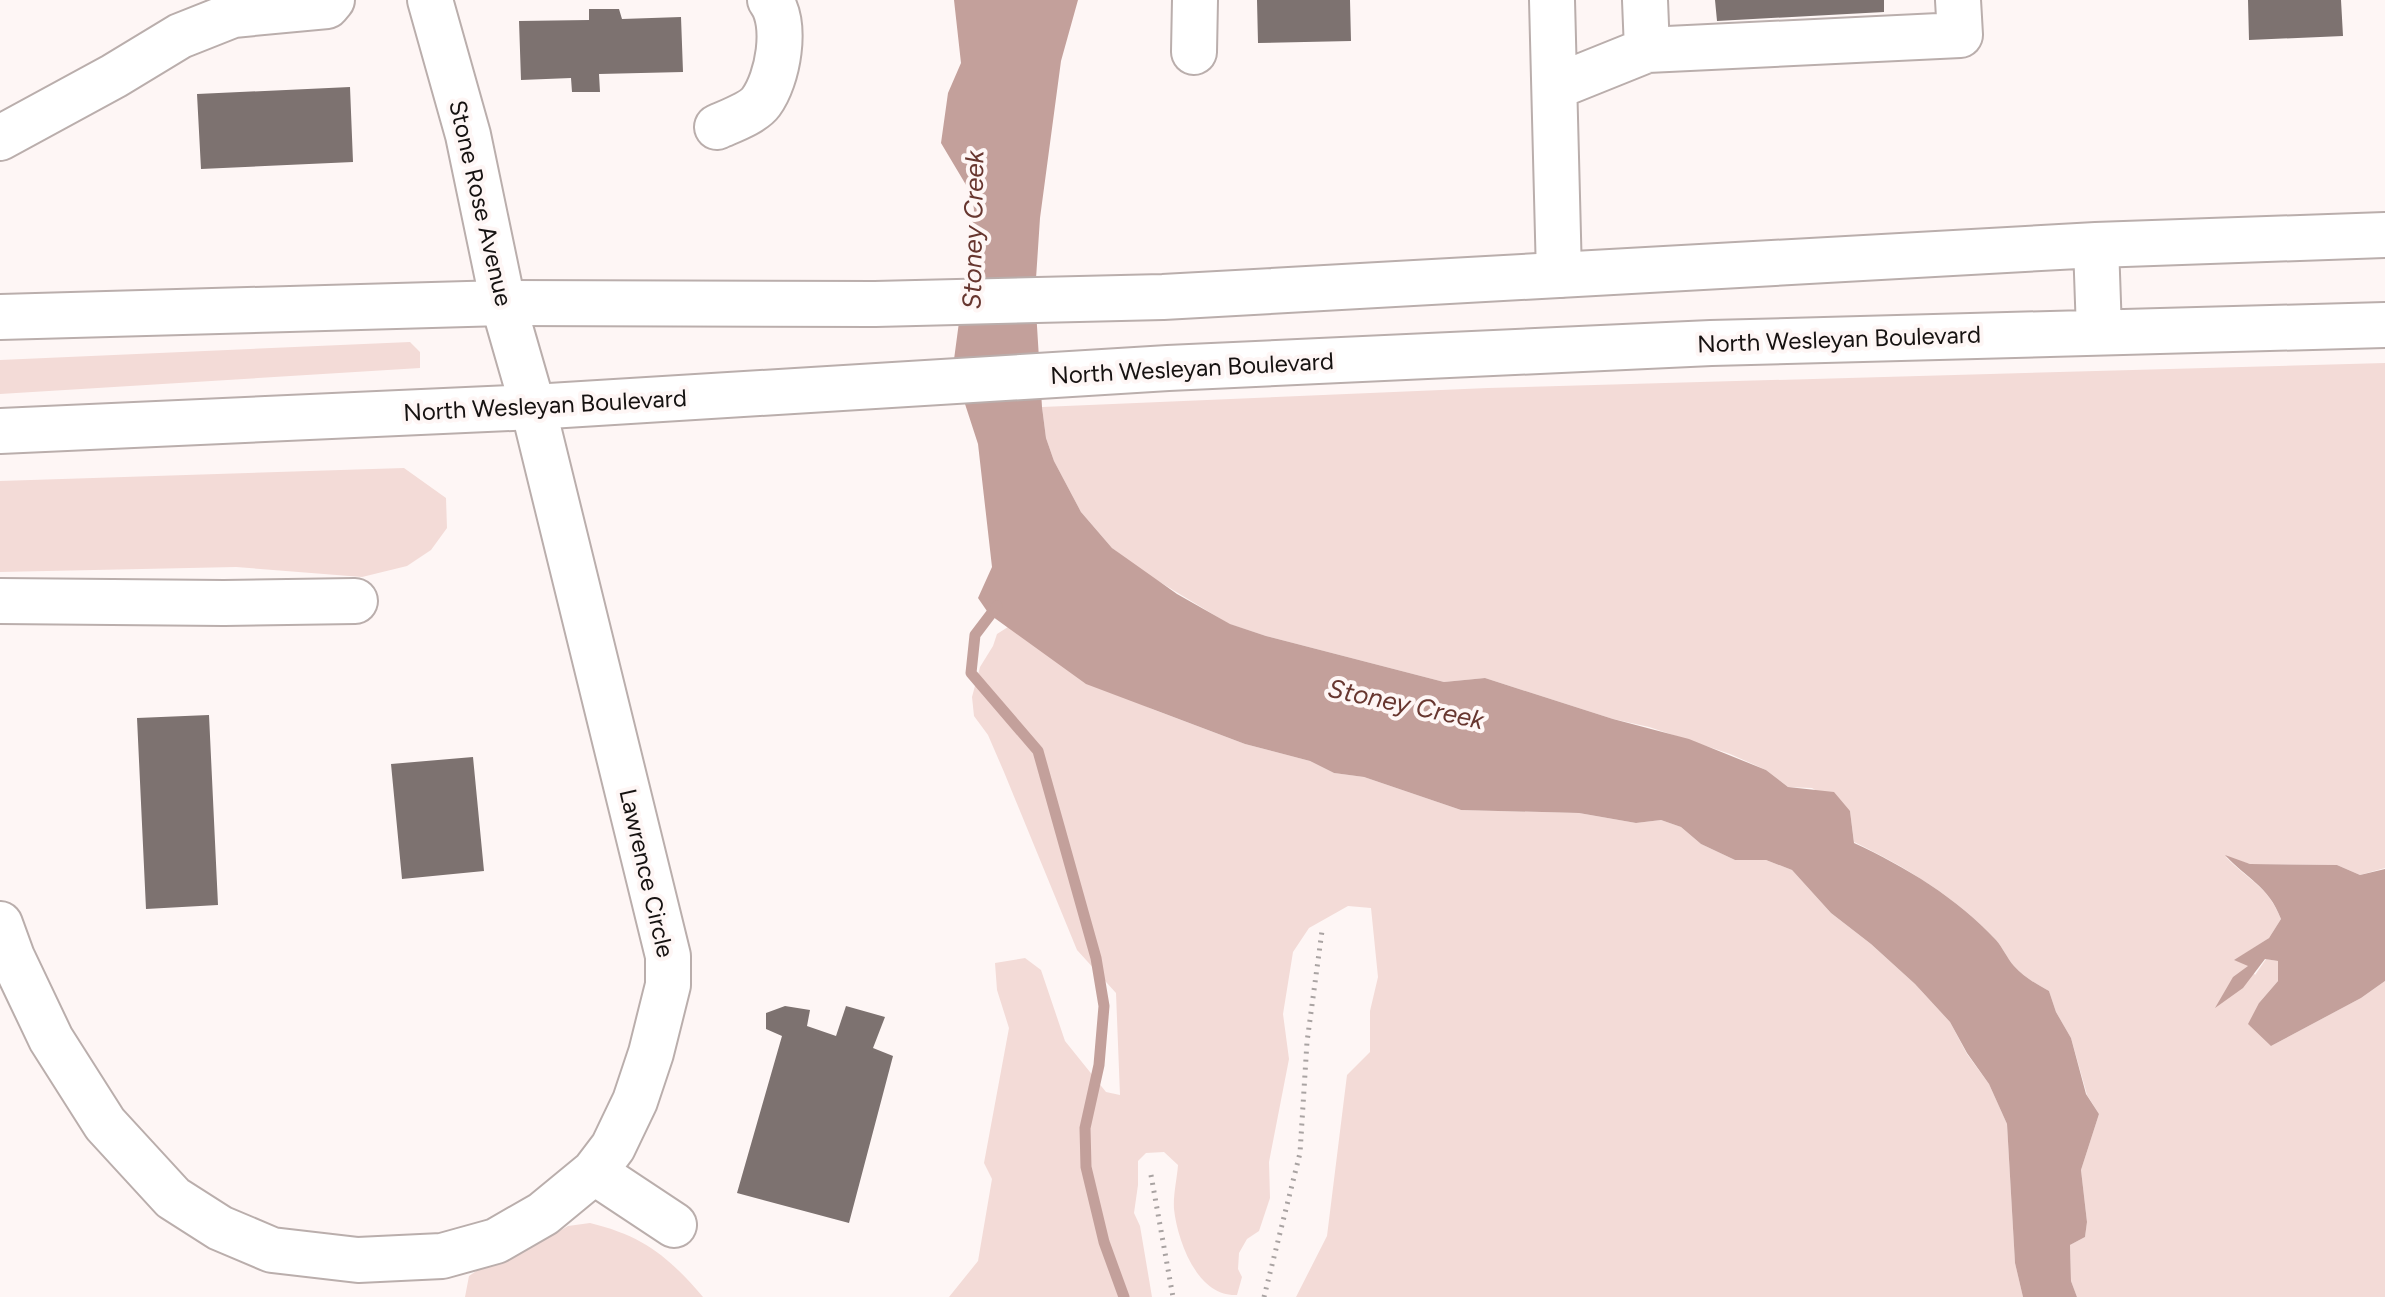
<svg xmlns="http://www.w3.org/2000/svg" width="2385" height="1297" viewBox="0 0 2385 1297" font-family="Figtree,sans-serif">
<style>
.green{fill:#f3dbd7}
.water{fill:#c3a09b}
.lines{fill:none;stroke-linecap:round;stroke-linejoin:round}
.stream{stroke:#c3a09b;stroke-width:11}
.building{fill:#7d7270}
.minor-casing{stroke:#baaeac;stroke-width:48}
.highway-casing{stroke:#baaeac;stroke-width:48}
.path{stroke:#a9a3a2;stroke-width:5;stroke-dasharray:2 6;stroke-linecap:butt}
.minor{stroke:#fff;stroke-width:44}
.highway{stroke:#fff;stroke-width:44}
.labels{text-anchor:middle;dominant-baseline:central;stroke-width:8;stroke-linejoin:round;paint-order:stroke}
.street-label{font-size:24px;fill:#161211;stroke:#fef6f5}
.water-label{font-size:26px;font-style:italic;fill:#67362f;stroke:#fef6f5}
</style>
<rect width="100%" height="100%" fill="#fef6f5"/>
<path class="green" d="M410,342l10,10v16l-420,26v-34z
M2385,363v505l-25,7 -23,-10 -87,-1 -24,-7c24,25 41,28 55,62l-12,19 -34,22 14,5 6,10 11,-16 12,2v20l-19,22 12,43 90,-48 24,-17v316h-308l-6,-16 -1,-36 15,-8 2,-15 -6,-52 18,-56 -12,-19 -16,-57 -15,-26 -7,-21c-13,-7 -25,-14 -35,-25 -7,-8 -11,-18 -18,-26 -39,-42 -90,-73 -142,-98l-4,-31 -38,-23 -24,-1 -22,-17 -36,-16 -81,-27 -36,-8 -128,-41 -41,4 -178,-46 -37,-12 -89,-54 -28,-22 -31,-36 -27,-51 -8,-23 -4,-31 446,-19z
M404,468l42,30 1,30 -16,22 -24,16 -45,11 -126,-10 -236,5v-91z
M1008,627l61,43 83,39 93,35 65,17 24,12 30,4 97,33 118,3 57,10 25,-3 20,7 20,17 34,16h31l26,10 39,43 40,31 44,40 35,38 17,32 22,30 18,40 8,139 8,34h-727l31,-61 20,-161 23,-23v-41l8,-34 -7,-69 -23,-2 -39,22 -16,24 -10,62 6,45 -20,103 1,36 -11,33 -12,8 -8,14 -1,16 4,8 -5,18c-41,2 -60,-57 -63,-86 -1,-14 3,-30 4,-44l-14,-13 -18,1 -8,8v24l-4,28 6,13 12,71h-203l29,-36 14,-82 -8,-16 25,-135 -12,-38 -2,-27 30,-5 16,12 24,71 41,51 14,3 -4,-102 -39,-43 -73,-178 -16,-37 -14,-19 -2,-19 8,-30 13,-21 4,-12z
M590,1223c53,13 78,33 113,74h-238l4,-21 22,-15 31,-8 46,-27z"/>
<path class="water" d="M954,0h124l-17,61 -21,157 -5,76 7,113 4,31 8,23 27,51 31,36 65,46 53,30 36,12 178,46 41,-4 128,41 76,20 77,31 22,17 46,5 16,19 4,32c52,24 103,55 142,97 7,8 11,18 18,26 10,11 22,18 35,25l7,21 15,26 15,56 13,20 -18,56 6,52 -2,15 -15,8 1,36 6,16h-54l-8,-34 -8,-139 -18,-40 -22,-31 -17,-31 -35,-38 -44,-40 -40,-31 -39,-43 -26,-10h-31l-34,-16 -20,-17 -20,-7 -25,3 -57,-10 -118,-3 -97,-33 -30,-4 -24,-12 -65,-17 -159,-60 -97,-70 -11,-16 14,-31 -14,-123 -25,-77 21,-157 -2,-15 -31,-52 7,-50 13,-30z
M2225,855l25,9 87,1 23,10 25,-6v112l-24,17 -90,48 -23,-22 11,-21 19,-22v-20l-13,-2 -22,29 -28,20 18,-31 15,-11 -14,-6 35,-22 12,-19c-13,-34 -33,-39 -56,-64z"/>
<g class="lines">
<path class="stream" d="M997,606l-22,29 -4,38 67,78 58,207 8,48 -5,59 -14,63 1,39 18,75 20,55"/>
</g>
<path class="building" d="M1257,0h93l1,41 -93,2z
M1715,0h169v12l-167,9z
M2248,0h93l2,36 -94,4z
M589,9h30l3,10 59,-2 2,55 -84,2 1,18h-28l-1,-14 -50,2 -2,-59 70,-1z
M350,87l3,75 -152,7 -4,-75z
M209,715l9,190 -72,4 -9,-191z
M473,757l11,114 -82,8 -11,-115z
M785,1006l25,4 -3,16 29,10 10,-30 39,11 -12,31 20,8 -44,167 -112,-30 45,-157 -16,-7v-16z"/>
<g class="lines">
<g class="minor-casing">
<path id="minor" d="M1552,0l7,275
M1645,0l2,50
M1194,52l1,-52
M1555,87l92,-37 313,-15 -2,-35
M717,127c13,-6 36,-14 44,-25 17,-23 27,-78 9,-102
M0,138l114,-62 66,-40 53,-21 94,-9 5,-6
M0,601l224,2 131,-2
M0,924l12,33 39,82 54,85 68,74 47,30 52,22 86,10 84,-4 54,-15 47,-27 51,-42 19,-25 22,-46 16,-48 17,-68v-29l-135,-549 -30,-104 -35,-168 -38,-135
M594,1172l80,53"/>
</g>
<g class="highway-casing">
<path id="highway" d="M2096,245l3,86
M0,317l503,-14 372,1 288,-7 933,-52 289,-10
M0,431l533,-24 635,-39 543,-25 674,-18"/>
</g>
<path class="path" d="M1151,1175l22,122
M1264,1297l36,-144 7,-111 15,-111"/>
<use href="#minor" class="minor"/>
<use href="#highway" class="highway"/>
</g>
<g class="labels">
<g class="street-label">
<text transform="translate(481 203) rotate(77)">Stone Rose Avenue</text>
<text transform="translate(1839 339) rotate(-2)">North Wesleyan Boulevard</text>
<text transform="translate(1192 368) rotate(-3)">North Wesleyan Boulevard</text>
<text transform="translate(545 405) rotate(-3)">North Wesleyan Boulevard</text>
<text transform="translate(647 873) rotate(77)">Lawrence Circle</text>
</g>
<g class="water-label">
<text transform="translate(973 230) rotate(-89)">Stoney Creek</text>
<text transform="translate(1406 704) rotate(12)">Stoney Creek</text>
</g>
</g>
</svg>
